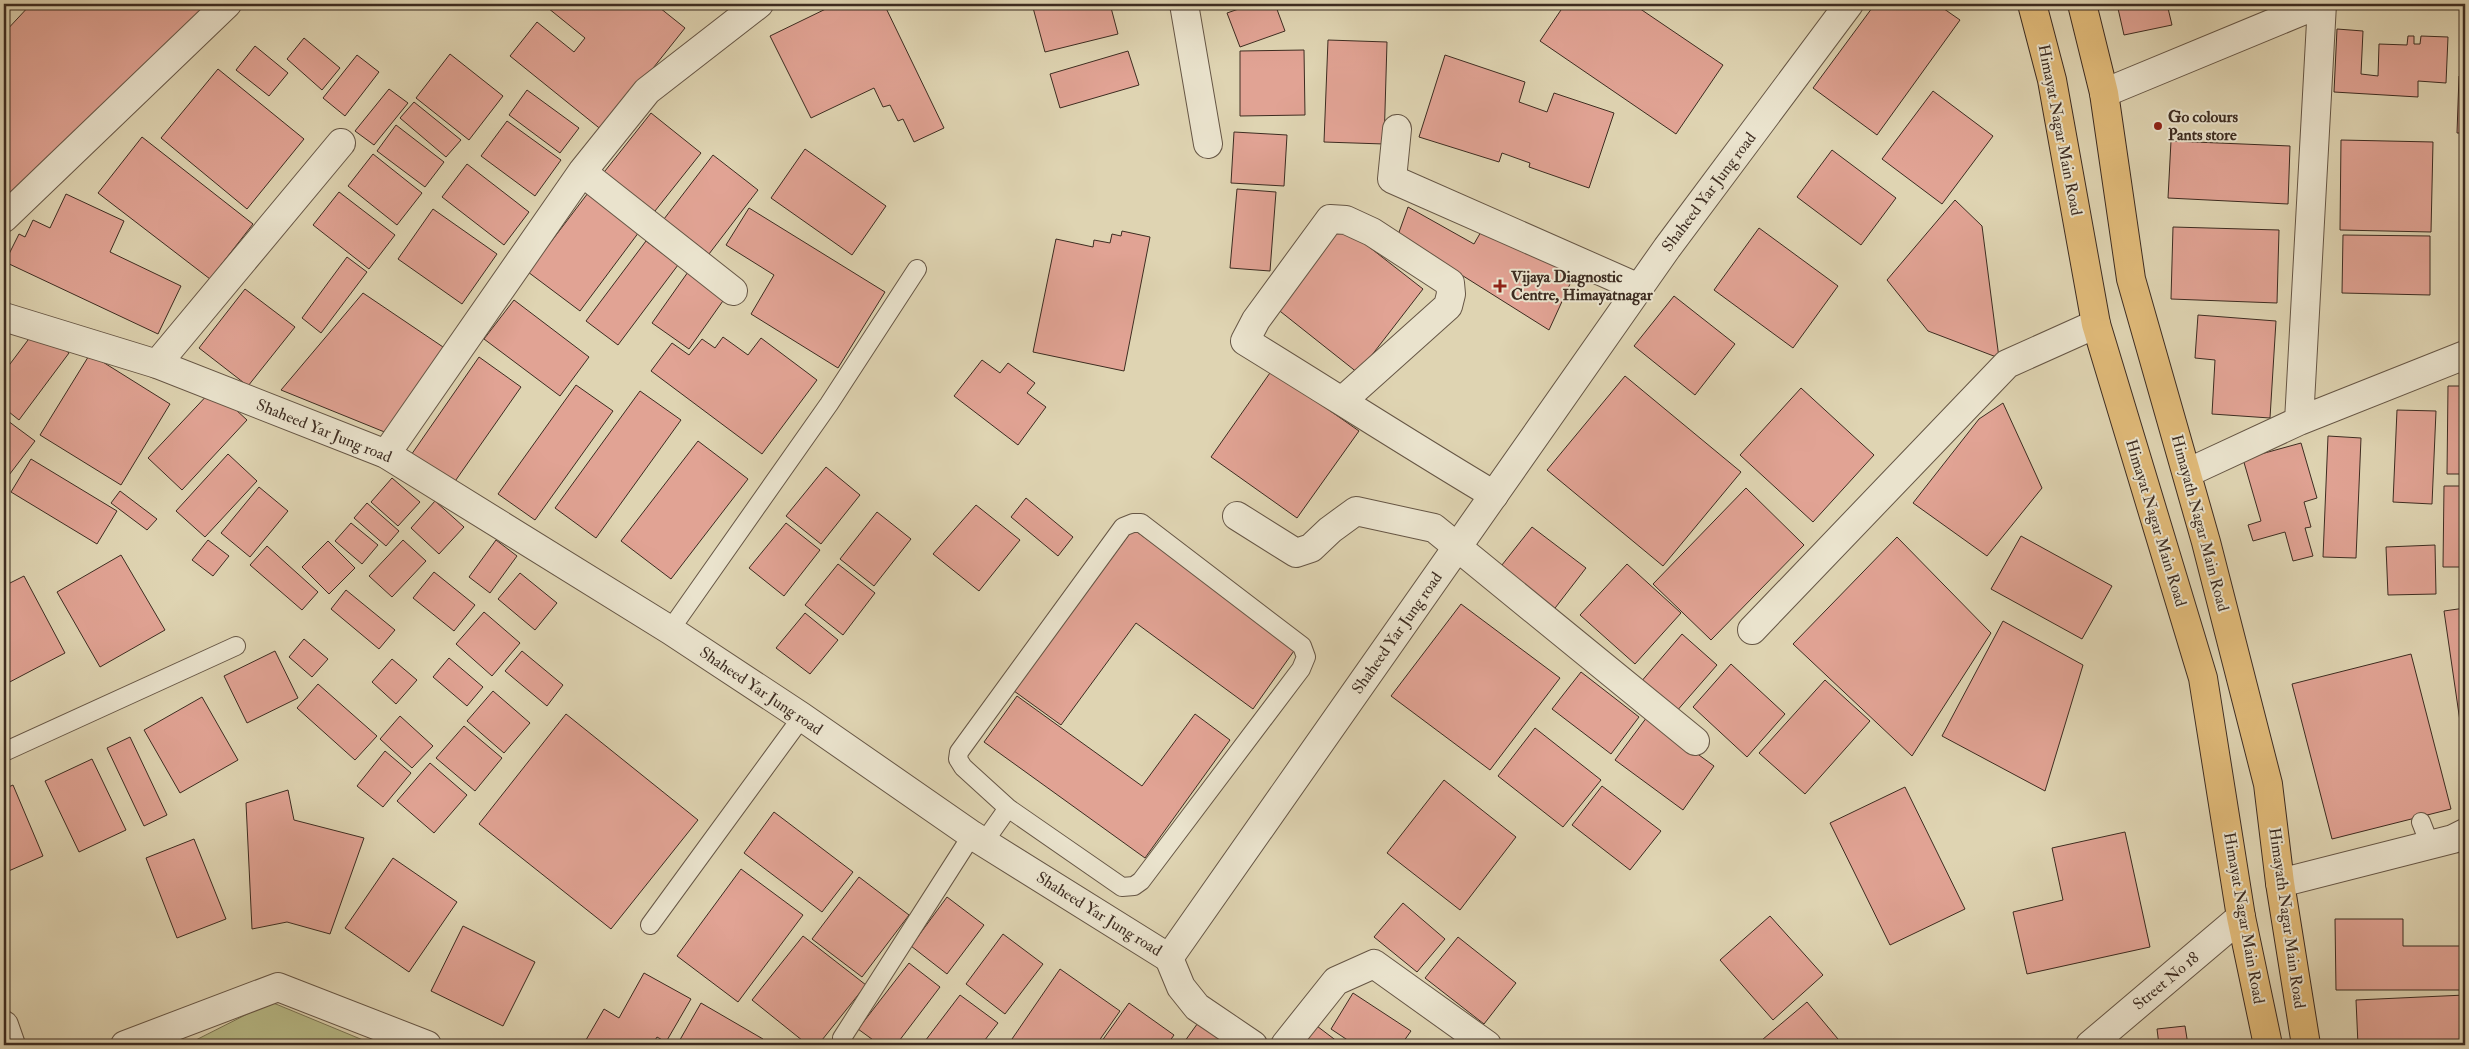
<svg xmlns="http://www.w3.org/2000/svg" width="2469" height="1049" viewBox="0 0 2469 1049" font-family="'IM FELL Double Pica',serif">
<style>
.green{fill:#b8bb88;stroke:#7a7454}
.building{fill:#e1a394;stroke:#3d2c21}
.lines{fill:none;stroke-linecap:round;stroke-linejoin:round}
.service-casing{stroke:#665645;stroke-width:20}
.minor-casing{stroke:#665645;stroke-width:30}
.tertiary-casing{stroke:#665645;stroke-width:30}
.primary-casing{stroke:#3d2c21;stroke-width:30}
.service{stroke:#eae3cd;stroke-width:18}
.minor{stroke:#eae3cd;stroke-width:28}
.tertiary{stroke:#eae3cd;stroke-width:28}
.primary{stroke:#e0ba79;stroke-width:28}
.poi-dot{fill:#8f2418;stroke:#eae3cd;stroke-width:2}
.labels{text-anchor:middle;dominant-baseline:central;stroke-width:4;stroke-linejoin:round;paint-order:stroke}
.poi-label{font-size:16px;font-weight:bold;fill:#3d2c21;stroke:#eae3cd;text-anchor:start}
.street-label{font-size:16px;fill:#3d2c21;stroke:#eae3cd}
</style>
<rect width="100%" height="100%" fill="#dfd4b2"/>
<filter id="stains"><feTurbulence type="fractalNoise" baseFrequency=".004" numOctaves="4"/><feColorMatrix values="0 0 0 0 .2 0 0 0 0 .09 0 0 0 0 .02 0 0 0 .5 -.17"/></filter>
<radialGradient id="worn" r=".72"><stop offset=".6" stop-color="#630" stop-opacity="0"/><stop offset="1" stop-color="#630" stop-opacity=".3"/></radialGradient>
<path class="green" d="M271,1002l104,43h-189z"/>
<path class="building" d="M31,4h182l-209,206v-177z
M552,4h103l30,24 -82,103 -93,-75 27,-34 37,30 11,-14 -37,-30z
M836,4h48l60,124 -30,14 -11,-23 -5,2 -8,-16 -7,2 -9,-19 -63,30 -41,-82z
M1032,4h78l8,30 -73,18z
M1253,4h22l10,27 -45,16 -13,-34z
M1565,4h68l90,61 -47,69 -136,-93z
M1875,4h62l23,16 -83,115 -64,-47z
M2117,4h50l5,21 -48,10z
M2337,29l26,2 -2,43 17,2 1,-32 28,1 1,-9h6v8h6l1,-8 27,1 -2,46 -28,-2v16l-84,-5z
M304,38l36,30 -18,22 -35,-31z
M1328,40l59,2 -3,102 -60,-2z
M255,46l33,27 -19,23 -33,-26z
M1304,50l1,65 -65,1v-65z
M1128,51l11,34 -79,23 -10,-34z
M450,54l53,42 -34,44 -53,-42z
M357,55l22,17 -34,44 -22,-18z
M1445,55l80,27 -6,20 28,10 7,-19 60,20 -25,75 -60,-21 1,-4 -28,-10 -3,9 -80,-25z
M218,69l86,70 -57,70 -86,-71z
M2459,76h6v57h-8z
M389,89l19,14 -34,42 -19,-14z
M527,90l52,38 -19,25 -51,-38z
M1933,91l60,45 -51,68 -60,-45z
M414,102l47,38 -15,17 -46,-39z
M651,113l50,40 -50,63 -50,-40z
M507,121l54,39 -26,36 -54,-40z
M396,125l48,37 -19,25 -48,-36z
M1234,132l53,3 -3,51 -53,-3z
M142,137l111,87 -43,55 -112,-86z
M2341,140l92,2 -2,90 -91,-2z
M2171,141l119,5 -2,58 -120,-6z
M805,149l81,57 -34,49 -81,-57z
M1832,150l64,48 -35,47 -64,-48z
M373,154l49,39 -25,32 -49,-39z
M713,155l45,35 -49,64 -45,-35z
M467,164l62,48 -25,33 -62,-48z
M1237,189l39,3 -6,79 -40,-3z
M339,192l56,43 -26,34 -56,-44z
M588,193l51,39 -59,79 -52,-39z
M66,194l58,27 -14,31 71,34 -23,48 -153,-72 14,-28 6,3 8,-17 17,8z
M1955,200l27,26 17,132 -71,-27 -41,-51z
M1408,207l66,37 12,-21 89,50 -26,57 -151,-95z
M749,208l136,84 -47,76 -87,-54 23,-39 -48,-30z
M433,209l64,45 -35,50 -64,-45z
M1341,225l82,64 -65,84 -82,-65z
M2173,227l106,3 -2,73 -106,-4z
M1759,228l79,58 -45,62 -79,-58z
M1122,231l28,6 -26,134 -91,-19 23,-113 37,8 1,-7 16,3 2,-9 9,2z
M2343,235l87,1v59l-88,-2z
M646,241l32,24 -60,80 -32,-24z
M347,257l20,15 -46,61 -19,-15z
M688,272l37,26 -36,51 -37,-26z
M245,289l50,38 -47,59 -49,-38z
M363,293l83,56 -59,84 -106,-43z
M1674,296l61,48 -40,51 -61,-49z
M514,300l75,57 -29,39 -76,-57z
M2198,315l78,6 -6,97 -58,-4 3,-54 -20,-2z
M37,328l32,25 -50,67 -15,-12v-36z
M723,337l25,18 13,-17 56,42 -55,74 -111,-83 21,-28 17,12 13,-16 13,9z
M90,354l80,50 -49,81 -81,-50z
M479,357l42,30 -70,100 -42,-29z
M982,360l18,13 8,-10 27,20 -8,10 19,14 -28,38 -64,-49z
M1272,370l87,61 -62,87 -86,-61z
M1625,376l116,96 -78,94 -116,-96z
M576,385l37,26 -78,109 -37,-26z
M2448,386h17v88h-18z
M1801,388l73,67 -61,67 -73,-67z
M213,389l34,31 -65,70 -34,-32z
M640,391l41,29 -85,118 -41,-30z
M2003,403l39,85 -55,68 -74,-53 66,-84z
M2397,410l39,1 -4,93 -39,-2z
M4,418l31,23 -29,38 -2,-2z
M2328,436l33,2 -5,120 -33,-1z
M698,441l50,38 -77,100 -50,-38z
M2301,443l16,55 -13,4 7,25 -6,1 8,28 -20,5 -8,-29 -32,9 -5,-16 13,-4 -18,-62z
M228,454l29,27 -52,56 -29,-26z
M31,459l86,52 -20,33 -86,-52z
M826,467l34,28 -39,49 -35,-28z
M392,478l28,24 -22,24 -27,-24z
M2444,486h21v81h-22z
M259,487l29,24 -38,46 -29,-24z
M1746,488l58,57 -93,95 -58,-56z
M120,491l37,28 -10,11 -36,-27z
M1026,498l47,39 -15,19 -47,-39z
M435,501l29,26 -25,27 -28,-26z
M367,503l32,28 -13,15 -32,-28z
M976,505l44,35 -41,51 -46,-37z
M877,512l34,27 -37,47 -34,-27z
M351,523l27,22 -16,19 -27,-23z
M786,523l34,27 -36,46 -35,-28z
M1532,527l54,41 -34,44 -54,-42z
M1133,529l163,119 -43,61 -117,-86 -75,102 -47,-34z
M2021,536l91,50 -30,53 -91,-50z
M1897,537l94,96 -79,123 -119,-112z
M208,540l21,16 -16,20 -21,-16z
M403,540l23,21 -34,36 -23,-21z
M496,540l21,16 -27,37 -21,-16z
M328,541l27,27 -26,26 -27,-27z
M2435,545l1,49 -48,1 -2,-48z
M267,546l51,46 -16,18 -52,-45z
M121,555l44,75 -65,37 -43,-75z
M838,564l37,29 -32,42 -38,-30z
M1627,564l54,49 -46,51 -55,-49z
M434,572l41,33 -21,26 -41,-33z
M520,573l37,30 -22,27 -37,-31z
M24,576l41,77 -61,32v-99z
M346,590l49,40 -16,19 -48,-40z
M1461,604l99,74 -70,92 -99,-74z
M2465,608v148l-21,-145z
M484,612l36,31 -28,33 -36,-32z
M805,613l33,27 -28,34 -34,-26z
M2003,621l80,44 -38,126 -103,-55z
M1682,634l35,31 -42,48 -35,-30z
M304,639l24,20 -16,18 -23,-20z
M275,651l23,47 -51,25 -23,-47z
M522,651l41,34 -16,21 -42,-35z
M2411,654l40,155 -119,30 -40,-155z
M449,658l34,29 -16,19 -34,-29z
M392,659l25,21 -21,24 -24,-22z
M1731,664l54,50 -38,43 -54,-50z
M1581,672l58,45 -28,37 -59,-45z
M1825,680l45,41 -65,73 -46,-41z
M318,684l59,52 -22,24 -58,-52z
M493,691l37,32 -26,30 -37,-32z
M1017,696l125,90 53,-72 35,26 -85,118 -161,-116z
M202,697l36,63 -58,33 -36,-63z
M566,714l132,106 -87,109 -132,-105z
M400,716l33,30 -21,22 -32,-29z
M1647,717l67,49 -31,44 -68,-50z
M464,726l38,32 -27,33 -39,-33z
M1535,728l66,52 -38,47 -65,-51z
M130,737l37,78 -23,11 -37,-78z
M385,751l26,22 -28,34 -26,-21z
M92,759l34,71 -47,22 -34,-71z
M430,763l37,32 -33,38 -37,-32z
M1444,780l72,57 -56,73 -73,-57z
M13,785l30,71 -39,17v-84z
M1602,786l59,45 -31,39 -58,-45z
M1905,787l60,122 -75,36 -60,-122z
M288,790l6,30 70,18 -34,96 -43,-12 -35,7 -6,-126z
M774,812l79,60 -31,40 -78,-59z
M2125,832l25,115 -123,27 -14,-62 50,-12 -11,-52z
M194,839l32,80 -49,19 -31,-80z
M393,858l64,44 -48,70 -64,-44z
M741,869l62,46 -65,87 -61,-46z
M859,877l50,38 -47,62 -50,-38z
M2465,888v10l-5,-4z
M947,897l37,28 -37,49 -36,-28z
M1403,903l42,36 -28,33 -43,-35z
M1770,916l53,59 -50,45 -53,-60z
M2335,919h68v27h62v44h-129z
M463,926l72,36 -32,64 -72,-35z
M1003,934l40,30 -38,50 -39,-30z
M803,936l63,49 -48,60h-10l-56,-45z
M1458,937l58,46 -32,41 -59,-46z
M909,963l31,24 -44,58h-16l-22,-16z
M1060,969l60,42 -24,34h-76l-8,-6z
M644,973l47,26 -25,43 -9,-5 -5,8h-69l21,-36 15,9z
M1353,993l58,38 -10,14h-46l-24,-16z
M960,995l38,28 -17,22h-59z
M2465,995v50h-107l-2,-45z
M1807,1002l36,43h-87z
M701,1003l62,36 -3,6h-83z
M1129,1003l45,32 -7,10h-68z
M1203,1016l27,29h-48z
M1309,1020l33,25h-52z
M2185,1026l3,19h-29l-2,-16z"/>
<g class="lines">
<g class="service-casing">
<path id="service" d="M670,630l159,-226 88,-135
M4,752l232,-106
M2421,822l9,23
M984,842l24,-34 114,79 12,-1 7,-5 160,-212 5,-12 -4,-11 -161,-123h-8l-10,4 -164,225 -1,7 5,8 45,41
M650,925l152,-208
M842,1038l130,-203"/>
</g>
<g class="minor-casing">
<path id="minor" d="M1184,4l24,140
M2104,93l215,-89
M1397,129l-5,50 247,109
M582,172l151,119
M4,218l223,-214
M157,364l184,-221
M1342,401l106,-95 3,-12 -1,-11 -78,-51 -26,-12 -16,-1 -74,101 -11,21c83,51 165,104 249,154
M2299,421l23,-417
M386,454l196,-282 65,-81 112,-87
M2187,473l112,-52 166,-66
M1237,516l59,37 15,-5 19,-18 26,-19 78,17 261,213
M1752,630l255,-266 89,-40
M2280,883l173,-44 12,-6
M1169,958l12,29 16,20 56,38
M4,1025l7,20
M125,1045l153,-58 149,58
M1285,1045l51,-64 38,-17 113,81"/>
</g>
<g class="tertiary-casing">
<path id="tertiary" d="M4,317l153,47 229,90 284,176 132,87 170,118 197,123 498,-710 182,-244
M2090,1045l151,-128"/>
</g>
<g class="primary-casing">
<path id="primary" d="M2032,4l20,76 44,244 107,354 38,239 27,128
M2082,4l22,89 27,186 75,263 62,242 12,99 26,162"/>
</g>
<use href="#service" class="service"/>
<use href="#minor" class="minor"/>
<use href="#tertiary" class="tertiary"/>
<use href="#primary" class="primary"/>
</g>
<g class="poi-dot">
<circle cx="2158" cy="126" r="5"/>
<path d="M1497.5 278.5h5v5h5v5h-5v5h-5v-5h-5v-5h5z"/>
</g>
<g class="labels">
<g class="poi-label">
<text x="2168" y="117">Go colours<tspan x="2168" dy="18">Pants store</tspan></text>
<text x="1511" y="277">Vijaya Diagnostic<tspan x="1511" dy="18">Centre, Himayatnagar</tspan></text>
</g>
<g class="street-label">
<text transform="translate(2060 130) rotate(79)">Himayat Nagar Main Road</text>
<text transform="translate(1709 192) rotate(-53)">Shaheed Yar Jung road</text>
<text transform="translate(324 431) rotate(22)">Shaheed Yar Jung road</text>
<text transform="translate(2156 523) rotate(73)">Himayat Nagar Main Road</text>
<text transform="translate(2200 523) rotate(75)">Himayath Nagar Main Road</text>
<text transform="translate(1397 633) rotate(-55)">Shaheed Yar Jung road</text>
<text transform="translate(761 691) rotate(34)">Shaheed Yar Jung road</text>
<text transform="translate(1099 914) rotate(32)">Shaheed Yar Jung road</text>
<text transform="translate(2244 918) rotate(80)">Himayat Nagar Main Road</text>
<text transform="translate(2287 918) rotate(82)">Himayath Nagar Main Road</text>
<text transform="translate(2166 981) rotate(-40)">Street No 18</text>
</g>
</g>
<rect width="2469" height="1049" fill="none" stroke="#dfd4b2" stroke-width="20"/>
<rect x="5" y="5" width="2459" height="1039" fill="none" stroke="#3d2c21" stroke-width="2.5"/>
<rect x="10" y="10" width="2449" height="1029" fill="none" stroke="#3d2c21"/>
<rect width="100%" height="100%" filter="url(#stains)"/>
<rect width="100%" height="100%" fill="url(#worn)"/>
</svg>
